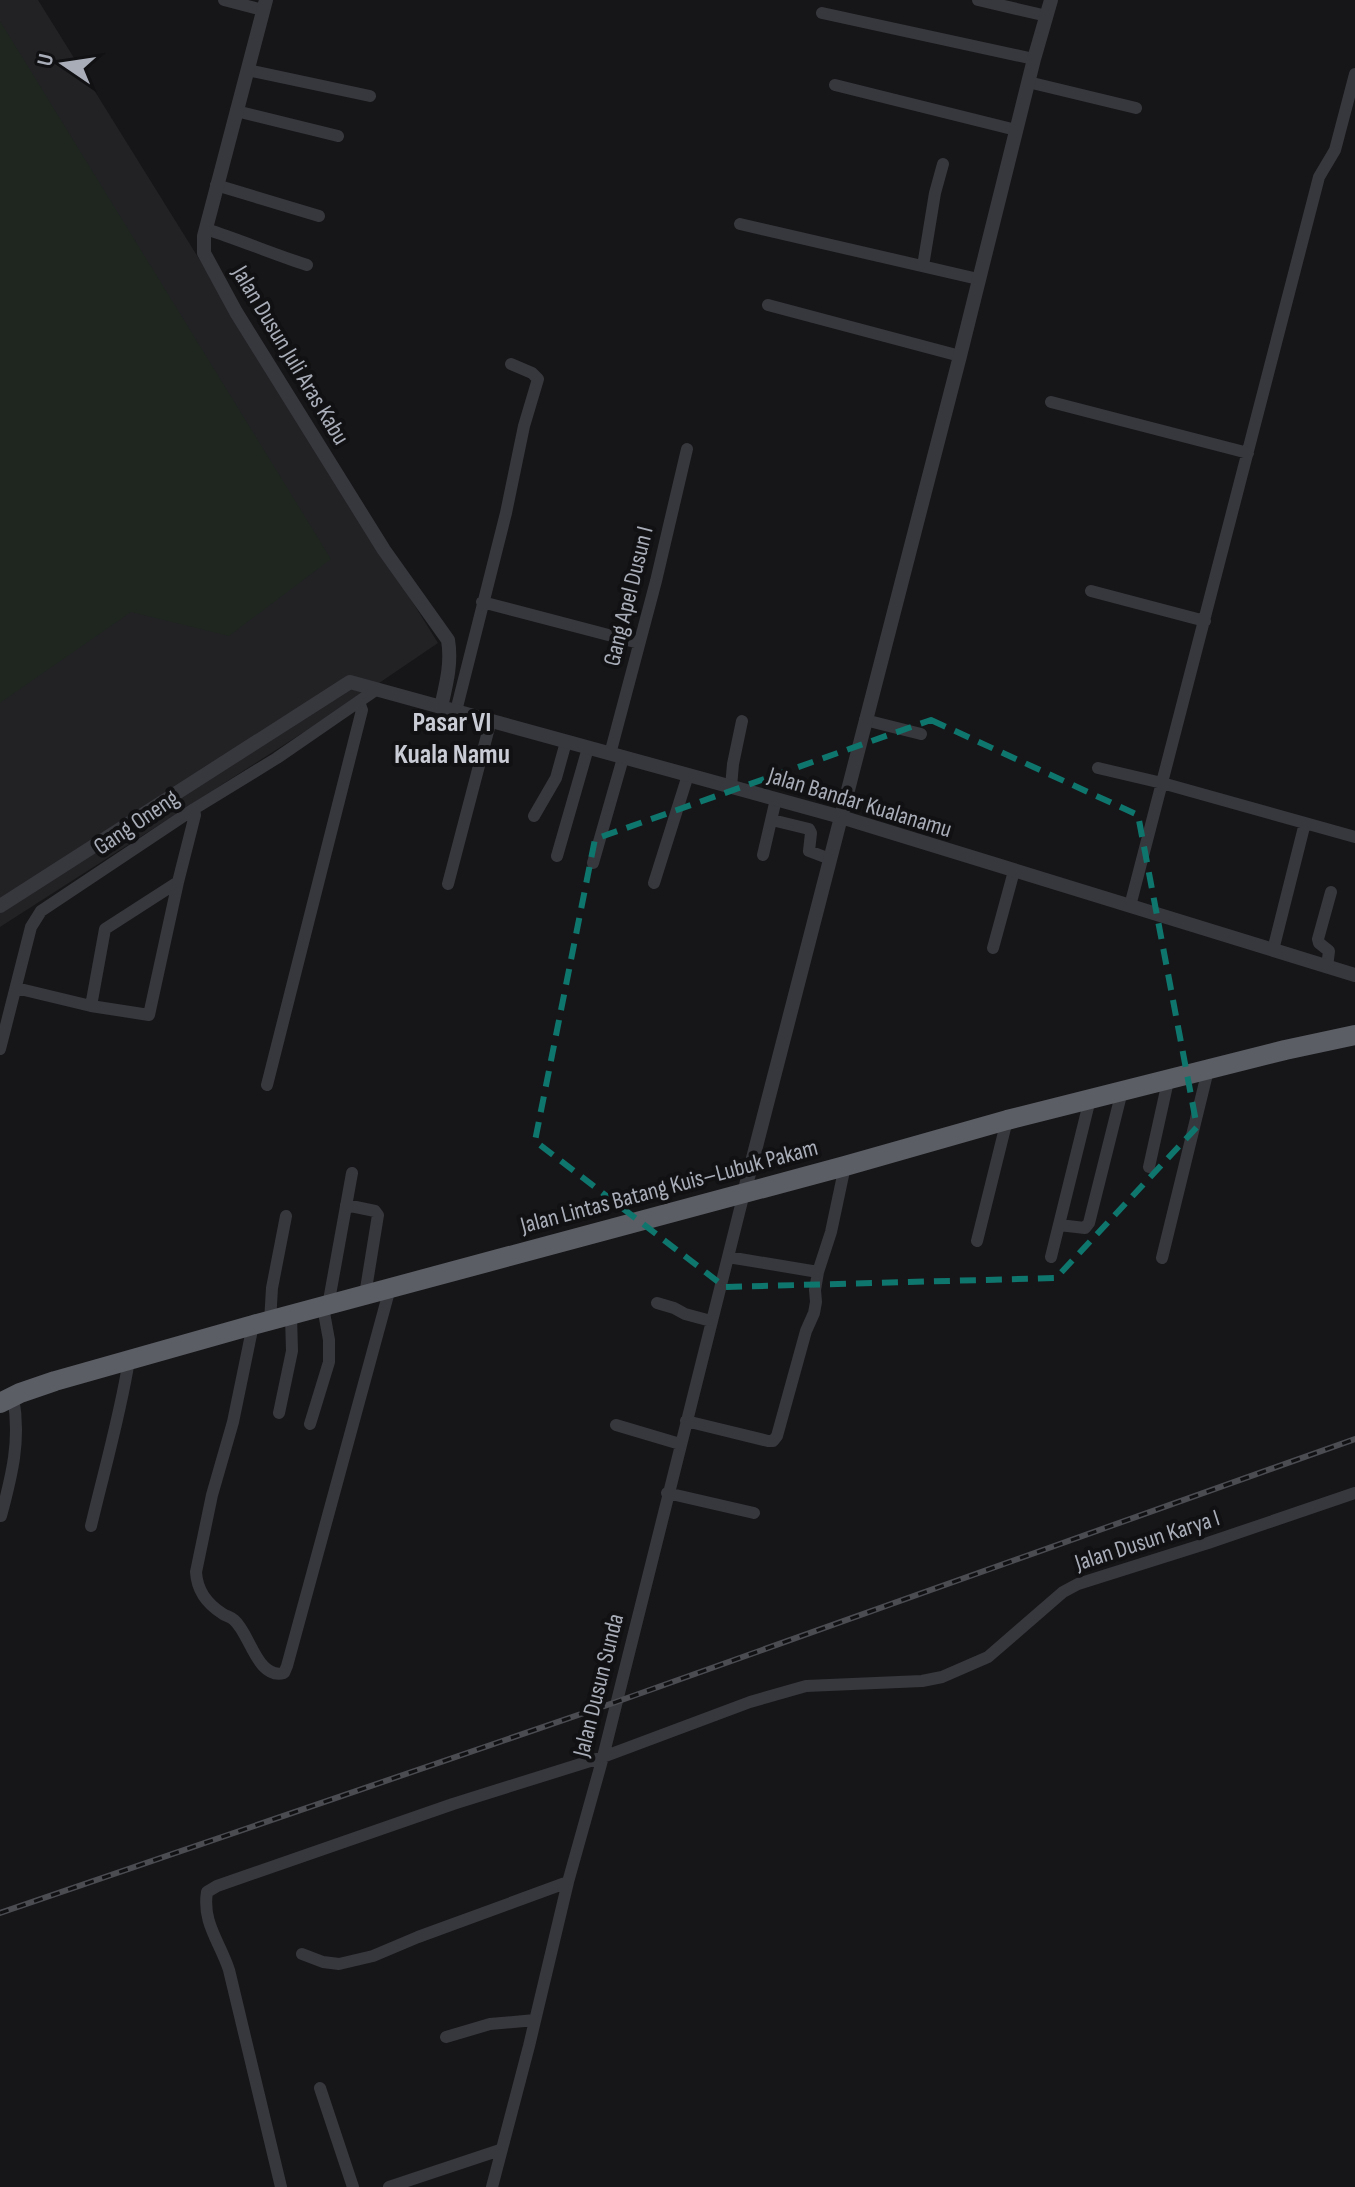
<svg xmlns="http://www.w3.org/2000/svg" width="1355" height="2187" font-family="'Sofia Sans Condensed',sans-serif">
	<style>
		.built { fill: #222225 }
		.green { fill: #1e261f }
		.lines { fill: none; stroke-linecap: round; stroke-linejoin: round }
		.minor { stroke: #37383d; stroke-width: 12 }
		.tertiary { stroke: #37383d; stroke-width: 14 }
		.trunk { stroke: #5b5e65; stroke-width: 20 }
		.rail-casing { stroke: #4a4c52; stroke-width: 6 }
		.rail { stroke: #111113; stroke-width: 3; stroke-dasharray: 9; stroke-linecap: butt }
		.marked { fill: none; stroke: #0f766e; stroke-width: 6; stroke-dasharray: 16 10; stroke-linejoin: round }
		.labels { text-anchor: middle; stroke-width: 8; stroke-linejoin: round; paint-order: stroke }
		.street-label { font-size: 24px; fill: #a8adb8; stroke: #111113 }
		.quarter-label { font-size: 28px; font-weight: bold; fill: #c9ccd4; stroke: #111113 }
	</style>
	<rect width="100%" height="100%" fill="#161618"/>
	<path class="built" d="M0,0h38l400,643 -81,55 -357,229z"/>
	<path class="green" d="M0,21l331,538 -102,77 -98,-24 -131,91z"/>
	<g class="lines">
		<path class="minor" d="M224,0l39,10
			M978,0l69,16
			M822,13l212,46
			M247,70l123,26
			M1028,82l108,26
			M835,85l181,45
			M236,111l102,25
			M216,185l103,31
			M740,224l238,55
			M206,229c34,11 67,25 101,36
			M923,266l12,-73 8,-29
			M768,305l192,51
			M1051,402l197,51
			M1091,591l114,30
			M482,602l157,41
			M456,711l50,-198 18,-87 14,-47 -6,-6 -21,-9
			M865,720l56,14
			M610,754l46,-173 31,-132
			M1098,768l64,15 193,54
			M731,787l2,-23 9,-43
			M534,816l22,-38 10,-36
			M772,820l37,9 2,4 -2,18 21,8
			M763,855l13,-56
			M557,856l31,-108
			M593,863l30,-105
			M654,883l34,-108
			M448,884l43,-164
			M1130,906l189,-729 16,-27 20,-76
			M993,948l21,-77
			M1273,950l32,-127
			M1327,967l2,-16 -10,-8 -1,-4 13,-47
			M16,988l75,18 58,9 29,-133 17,-67 -1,-6
			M91,1006l14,-77 73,-47
			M0,1049l31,-122 10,-16 153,-102 83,-51 100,-69
			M267,1085l95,-375 -3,-8
			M1149,1167l19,-86
			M346,1205l29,6 3,4 -13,80
			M1059,1225l26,3 4,-5 33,-132
			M977,1241l30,-121
			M728,1257l90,15
			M1051,1257l39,-158
			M1162,1258l46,-188
			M657,1303l17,5 11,6 26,7
			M328,1306l24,-133
			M270,1322l2,-34 14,-72
			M253,1325l-20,97 -21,73 -16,77c1,18 11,32 27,42 3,2 8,3 11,6 16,13 23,60 50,53l3,-7 103,-378
			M279,1413l13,-62 -1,-35
			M686,1421l82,20h5l4,-5 29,-105 8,-18 2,-11 -1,-12 3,-18 13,-40 14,-66
			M310,1424l19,-62v-22l-6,-33
			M616,1425l64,19
			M667,1493l87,20
			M1,1516c11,-41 20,-77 12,-119
			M91,1526c13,-55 29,-110 38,-166
			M302,1954l21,8 16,2 34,-8 45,-19 150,-55
			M446,2037l44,-13 45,-4
			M320,2088l33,99
			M281,2187l-52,-217c-9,-28 -27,-47 -22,-78l10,-6 236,-82 150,-47 147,-55 56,-16 116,-5 20,-4 46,-20 75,-65 15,-8 130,-41 147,-50
			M389,2187l111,-37
			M492,2187l37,-141 39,-164 35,-125 141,-564"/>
		<path class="tertiary" d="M266,0l-62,236v17l32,59 148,238 64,90c4,23 -2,45 -7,67
			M0,906l350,-224 491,135 514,158
			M744,1193l216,-837 74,-297 17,-59"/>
		<path class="trunk" d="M0,1403l20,-10 35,-12 198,-56 592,-159 162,-46 278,-70 70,-15"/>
		<g class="rail-casing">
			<path id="rail" d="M0,1913l616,-211 739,-263"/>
		</g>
		<use href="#rail" class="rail"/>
	</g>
	<path class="marked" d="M931,720l207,95 59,312 -141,151 -331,9 -190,-146 60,-302z"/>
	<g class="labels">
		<g class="street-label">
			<text transform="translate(291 355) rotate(59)" y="8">Jalan Dusun Juli Aras Kabu</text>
			<text transform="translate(628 596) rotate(-76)" y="8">Gang Apel Dusun I</text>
			<text transform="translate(860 802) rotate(17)" y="8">Jalan Bandar Kualanamu</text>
			<text transform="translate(136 822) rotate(-34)" y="8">Gang Oneng</text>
			<text transform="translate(669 1186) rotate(-15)" y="8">Jalan Lintas Batang Kuis–Lubuk Pakam</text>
			<text transform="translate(1147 1540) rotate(-18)" y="8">Jalan Dusun Karya I</text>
			<text transform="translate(598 1685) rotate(-76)" y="8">Jalan Dusun Sunda</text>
		</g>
		<g class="quarter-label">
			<text x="452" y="731">Pasar VI<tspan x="452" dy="32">Kuala Namu</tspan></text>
		</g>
	</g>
	<g transform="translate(64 64) rotate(283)" stroke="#111113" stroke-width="6" paint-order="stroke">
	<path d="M0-6L14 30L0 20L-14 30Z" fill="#a8adb8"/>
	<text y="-12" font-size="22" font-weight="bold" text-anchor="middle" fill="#a8adb8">U</text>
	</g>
</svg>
